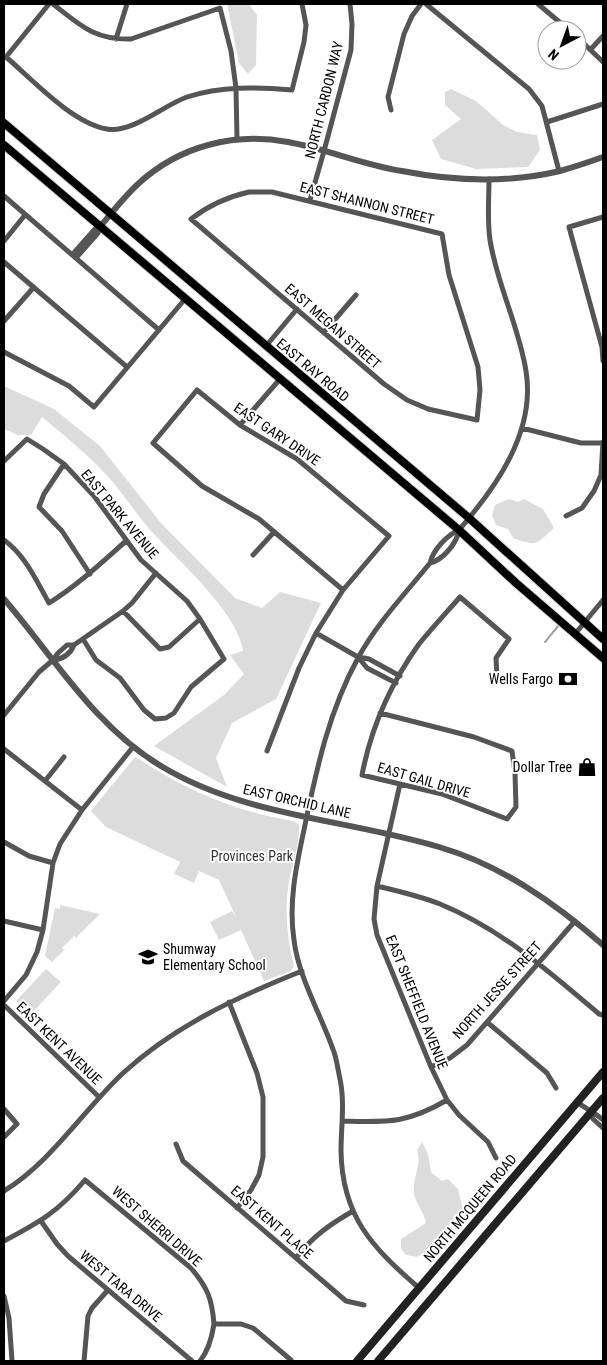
<svg xmlns="http://www.w3.org/2000/svg" width="607" height="1365" font-family="'Roboto Condensed',sans-serif">
	<style>
		.green { fill: #dcdcdc }
		.lines { fill: none; stroke-linecap: round; stroke-linejoin: round }
		.stream { stroke: #a3a3a3; stroke-width: 2 }
		.primary-casing { stroke: #dbdbdb; stroke-width: 10 }
		.minor { stroke: #555; stroke-width: 5 }
		.tertiary { stroke: #555; stroke-width: 6 }
		.secondary { stroke: #222; stroke-width: 8 }
		.primary { stroke: #000; stroke-width: 8 }
		.labels { text-anchor: middle; stroke-width: 4; stroke-linejoin: round; paint-order: stroke }
		.street-label { font-size: 14px; fill: #000; stroke: #fff }
		.poi-label { font-size: 14px; fill: #000; stroke: #fff; text-anchor: end }
		.park-label { font-size: 14px; fill: #333; stroke: #fff }
	</style>
	<rect width="100%" height="100%" fill="#fff"/>
	<path class="green" d="M227,4h22l8,11 -1,50 -8,9 -9,-11z
		M451,89l25,12 27,24 14,7 20,3 3,15 -12,17 -52,2 -35,-10 -9,-19 29,-21 -16,-14v-13z
		M4,386l50,23 46,37 61,77 74,75 27,10 18,-16 41,11 -45,96 -44,24 -16,35 11,29 -73,-41 70,-51 20,-21 -14,-19 13,-4c-4,-37 -65,-91 -91,-119 -14,-16 -26,-34 -40,-51 -21,-24 -46,-44 -70,-64l-11,18h-13l-14,-6z
		M509,499l9,3 6,-3 19,10 11,19c-18,16 -16,19 -41,10l-5,-9 -12,-4 -4,-10 3,-10z
		M135,757l4,2c48,32 98,53 155,62l5,4c1,18 -7,39 -10,57 -5,28 -2,56 5,84l-3,5 -27,10 -23,-51 -22,10 -9,-18 22,-11 4,6 -17,-37 -20,-9 -5,12 -20,-9 6,-12 -74,-35 -15,-16z
		M60,905l40,9 -24,24 -2,-2 -12,12 2,2 -12,12 -7,-6 10,-48 5,1z
		M46,969l15,13 -30,32 -15,-13z
		M422,1142l6,12 3,18 11,9 6,-2 10,10 5,20 -8,6 -12,24 -26,18 -11,-2 -5,-6v-10l25,-16c-2,-12 -10,-19 -12,-29 -2,-16 8,-29 3,-44z"/>
	<g class="lines">
		<path class="stream" d="M545,642l14,-17"/>
		<g class="primary-casing">
			<path id="primary" d="M4,123l465,395 134,121
				M4,145l455,385 57,53 87,75"/>
		</g>
		<path class="minor" d="M49,4l-43,53c27,23 66,66 101,72 24,5 57,-24 80,-32 34,-11 70,-10 105,-7l12,-48 2,-17 -4,-21
			M53,4c27,21 41,36 78,35l89,-31 11,43 5,37 1,51
			M426,4l103,85 13,17 17,65
			M538,4l31,26
			M577,37l26,25
			M116,39l11,-35
			M591,49l12,-13
			M391,110l-3,-13 16,-63 8,-18 9,-12
			M547,122l56,-18
			M249,192h23l170,42 7,41 29,92 2,23 -3,30 -49,-11 -21,-9 -23,-16 -193,-165c18,-14 36,-22 58,-27z
			M4,196l155,134
			M310,200l14,-49 27,-101 1,-26 -2,-20
			M603,217l-34,10 33,120 1,14
			M4,241l21,-26
			M72,255l23,-26 5,-2
			M76,258l22,-25 2,-6
			M4,262l123,105
			M4,321l30,-34
			M324,332l32,-37
			M266,346l31,-37
			M4,352l65,34 25,21 91,-108
			M240,425l40,-46
			M522,428l59,15h22
			M4,461l23,-22 16,10 21,15 30,32 47,64 46,41 13,18 24,40 -33,28 -17,26 -8,5 -11,1 -11,-9 -24,-32 -24,-18 -13,-21
			M64,464l-20,30 -5,13 23,24 28,43
			M566,516l16,-8 12,-17 7,-16 2,-33
			M4,540c21,15 32,40 45,63 29,-18 52,-40 77,-62
			M253,555l21,-23
			M430,563c13,-3 27,-20 29,-33
			M123,611l37,38 9,-2 31,-28
			M316,633l42,24 9,11 29,15
			M575,634l28,-34
			M359,657l10,2 31,17
			M53,660c10,-1 17,-5 21,-15l49,-34 9,-8 24,-30
			M380,713l94,24 38,14 3,22 1,34 -9,12 -65,-25 -80,-19c9,-47 29,-92 57,-131 13,-16 27,-31 41,-47l49,42 -13,19 1,20
			M4,715l35,-43 14,-12 5,-7 9,-8h7
			M4,749l78,61
			M267,751l32,-83 17,-35 27,-43 46,-54 -92,-77 -57,-34 -43,-35 -44,53 49,43 57,33 84,71
			M45,781l19,-24
			M400,784l-23,102 -3,33 3,16 54,132 16,33 12,15 29,27 8,16
			M4,842l25,14 24,7
			M377,886c21,5 43,10 63,18 61,25 110,68 159,110l4,1
			M4,921l39,9
			M4,1001l22,-26 11,-23 6,-22 10,-67 7,-19 22,-34 51,-63
			M229,1002l28,71 6,24v60l-4,18 -8,15 -14,18
			M4,1005l95,92
			M487,1022l60,51 9,15
			M431,1067l19,-9 17,-13 108,-124
			M577,1102c9,7 19,11 26,18
			M4,1109l13,15 -13,13
			M591,1113l2,6 10,9
			M342,1121c46,1 64,3 105,-21
			M176,1144l7,17 163,140 18,4
			M4,1191c47,-29 78,-79 118,-117 52,-48 115,-77 180,-103
			M41,1221l16,23 11,12 124,105
			M4,1241c36,-19 55,-30 81,-61l106,88c16,19 21,30 23,56h27l12,4 38,32
			M296,1258c17,-22 33,-33 57,-47
			M419,1288c-46,-40 -77,-71 -78,-137 0,-24 4,-48 -1,-72 -2,-9 -3,-18 -6,-27 -12,-35 -36,-76 -40,-112 -6,-39 3,-77 11,-115 12,-58 24,-114 53,-167 19,-35 47,-64 72,-95 3,-13 17,-28 29,-33 37,-43 77,-98 67,-159 -7,-45 -29,-86 -36,-131 -3,-20 -1,-41 -1,-61
			M4,1296l5,22 3,43
			M84,1361l4,-45 4,-8 16,-18
			M200,1361c9,-11 12,-24 14,-37"/>
		<path class="tertiary" d="M100,227c12,-15 24,-30 38,-43 41,-38 96,-52 150,-42 39,7 75,23 114,29 51,10 107,12 158,0 14,-4 29,-9 43,-14
			M4,599c50,58 90,127 157,167 84,51 186,53 278,81 62,18 116,56 164,98"/>
		<path class="secondary" d="M357,1361l246,-289
			M378,1361l225,-263"/>
		<use href="#primary" class="primary"/>
	</g>
	<defs>
		<g id="bank-bare" transform="scale(1.5)"><path d="M-6-4H6V4H-6ZM0-2.3a2.3 2.3 0 1 0 0 4.6a2.3 2.3 0 1 0 0-4.6Z" fill="#000" stroke="#fff" stroke-width="2.5" paint-order="stroke"/></g>
		<g id="shop-bare" transform="scale(1.5)"><path d="M-5-2.5h2.3a2.7 3.5 0 0 1 5.4 0H5L5.5 6h-11ZM-1.5-2.5h3a1.5 2.3 0 0 0-3 0Z" fill="#000" stroke="#fff" stroke-width="2.5" paint-order="stroke"/></g>
		<g id="school-bare" transform="scale(1.5)"><path d="M0-5L7-2L0 1L-7-2ZM-4 1L0 2.5L4 1V4Q0 6-4 4Z" fill="#000" stroke="#fff" stroke-width="2.5" paint-order="stroke"/></g>
	</defs>
	<g fill-rule="evenodd">
		<use href="#bank-bare" x="568" y="679"/>
		<use href="#shop-bare" x="587" y="767"/>
		<use href="#school-bare" x="148" y="957"/>
	</g>
	<g class="labels">
		<g class="street-label">
			<text transform="translate(324 100) rotate(-76)" y="5">NORTH CARDON WAY</text>
			<text transform="translate(367 203) rotate(14)" y="5">EAST SHANNON STREET</text>
			<text transform="translate(333 326) rotate(41)" y="5">EAST MEGAN STREET</text>
			<text transform="translate(313 370) rotate(40)" y="5">EAST RAY ROAD</text>
			<text transform="translate(277 434) rotate(34)" y="5">EAST GARY DRIVE</text>
			<text transform="translate(120 514) rotate(50)" y="5">EAST PARK AVENUE</text>
			<text transform="translate(424 780) rotate(16)" y="5">EAST GAIL DRIVE</text>
			<text transform="translate(297 801) rotate(13)" y="5">EAST ORCHID LANE</text>
			<text transform="translate(497 990) rotate(-48)" y="5">NORTH JESSE STREET</text>
			<text transform="translate(417 1002) rotate(68)" y="5">EAST SHEFFIELD AVENUE</text>
			<text transform="translate(59 1043) rotate(44)" y="5">EAST KENT AVENUE</text>
			<text transform="translate(470 1208) rotate(-50)" y="5">NORTH MCQUEEN ROAD</text>
			<text transform="translate(272 1222) rotate(41)" y="5">EAST KENT PLACE</text>
			<text transform="translate(157 1226) rotate(41)" y="5">WEST SHERRI DRIVE</text>
			<text transform="translate(121 1286) rotate(40)" y="5">WEST TARA DRIVE</text>
		</g>
		<g class="poi-label">
			<text x="553" y="684">Wells Fargo</text>
			<text x="572" y="772">Dollar Tree</text>
			<text x="163" y="954" text-anchor="start">Shumway<tspan x="163" dy="16">Elementary School</tspan></text>
		</g>
		<g class="park-label">
			<text x="252" y="861">Provinces Park</text>
		</g>
	</g>
	<rect width="607" height="1365" fill="none" stroke="#000000" stroke-width="10"/>
	<g transform="translate(562 45) rotate(221)"><circle r="24" fill="#ffffff" stroke="#999999"/>
	<path d="M0-4L9 19L0 12L-9 19Z" fill="#000000"/>
	<text y="-8" font-size="14" font-weight="bold" text-anchor="middle" fill="#000000">N</text>
	</g>
</svg>
